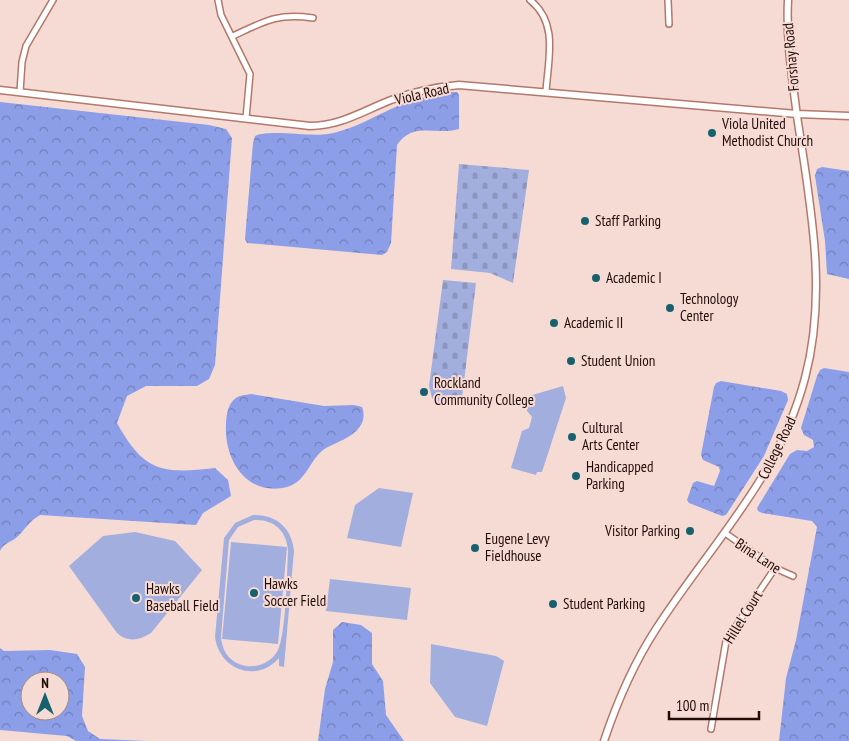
<svg xmlns="http://www.w3.org/2000/svg" width="849" height="741" font-family="'PT Sans Narrow',sans-serif">
	<style>
		.green { fill: #a2afde; fill-rule: evenodd }
		.forest { fill: url(#forest-crowns); fill-rule: evenodd }
		.cemetery { fill: url(#cemetery-stones) }
		.lines { fill: none; stroke-linecap: round; stroke-linejoin: round }
		.minor-casing { stroke: #b3786b; stroke-width: 8 }
		.tertiary-casing { stroke: #b3786b; stroke-width: 9 }
		.minor { stroke: #fff; stroke-width: 5 }
		.tertiary { stroke: #fff; stroke-width: 6 }
		.poi-dot { fill: #17616f; stroke: #f6dbd5; stroke-width: 2 }
		.labels { text-anchor: middle; stroke-width: 4; stroke-linejoin: round; paint-order: stroke }
		.street-label { font-size: 15px; fill: #220c08; stroke: #f6dbd5 }
		.poi-label { font-size: 15px; fill: #220c08; stroke: #f6dbd5; text-anchor: start }
	</style>
	<defs>
		<pattern id="forest-crowns" width="20" height="18" patternUnits="userSpaceOnUse" patternTransform="scale(1.25)"><rect width="20" height="18" fill="#8c9ee8"/><path d="M2 6a3 3 0 1 1 6 0M12 15a3 3 0 1 1 6 0" fill="none" stroke="#727fba"/></pattern>
		<pattern id="cemetery-stones" width="16" height="16" patternUnits="userSpaceOnUse" patternTransform="scale(1.25)"><rect width="16" height="16" fill="#a2afde"/><path d="M2 7V4a2 2 0 0 1 4 0v3zM10 15v-3a2 2 0 0 1 4 0v3z" fill="#8b95bd"/></pattern>
	</defs>
	<rect width="100%" height="100%" fill="#f6dbd5"/>
	<path class="green" d="M563,386l3,12 -24,74h-5l-1,3 -25,-7 11,-37 7,-3 3,-11 -5,-6 2,-15z
		M379,488l34,5 -12,54 -54,-9 8,-33z
		M253,515c23,-1 39,13 41,36l-10,116 -5,-1v-8c-23,26 -60,11 -64,-21l9,-99 11,-15zM254,520c20,-1 33,11 34,31 -1,21 -2,82 -10,99 -7,14 -25,20 -39,14 -12,-5 -17,-15 -18,-27l8,-97 9,-13z
		M135,532l40,9 27,29 -51,63c-11,7 -23,10 -34,0l-48,-67 34,-30z
		M231,542l56,5 -9,97 -56,-5z
		M330,579l81,9 -4,32 -81,-9z
		M431,644l65,12 8,5 -17,65 -32,-9 -25,-34z"/>
	<path class="forest" d="M449,92h8l2,3v34c-23,7 -46,-8 -62,16l-6,98 -4,9 -5,3 -135,-12 -2,-4 8,-96 2,-7c14,-7 54,1 73,-2 30,-5 55,-24 83,-33 12,-4 25,-6 38,-9z
		M0,102l209,23 17,4 6,9 -17,227 -6,14 -12,7h-51l-19,10 -10,27c27,49 45,51 98,45l13,12 3,16 -28,17 -7,12 -156,-10c-12,7 -14,14 -24,23 -7,5 -12,5 -16,13z
		M822,167l27,4v108l-22,-5 -2,-33 -10,-65 2,-7z
		M824,368l25,4v369h-70l7,-63 10,-38 21,-113 -5,-6 -50,-8 -4,-2 -1,-3 33,-54 7,-4 10,1 7,-4 -1,-7 -9,-5 -3,-7 16,-52 3,-6z
		M721,381l60,10 6,3 1,6 -24,56 -38,59 -4,1 -33,-13 -2,-3 6,-17 4,-2 17,5 6,-15 -1,-4 -16,-7 -2,-5 13,-68 2,-4z
		M251,394l73,12 30,-1 8,2c8,22 -16,32 -32,39 -20,8 -21,35 -43,41 -40,10 -63,-27 -61,-62 0,-9 2,-22 10,-27 4,-3 10,-3 15,-4z
		M342,622l19,3 11,8v31l11,17 3,34 18,26h-86l7,-52 8,-27v-32z
		M0,648l4,3 46,-1 27,4 8,13 -3,49 6,15 12,8 47,2h-71l-9,-5 -67,-6zM30,681h30v30h-30z"/>
	<path class="cemetery" d="M459,164l70,6 -16,113 -23,-10 -39,-4z
		M443,280l33,3 -14,115c-11,9 -18,8 -30,0l-3,-12z"/>
	<g class="lines">
		<g class="minor-casing">
			<path id="minor" d="M218,0l3,15 29,59 -4,44
				M530,0c29,23 18,59 16,92
				M668,0l1,24
				M233,36c32,-15 44,-23 80,-18
				M20,92l2,-30 4,-16 27,-46
				M725,533l50,35 18,8
				M711,729l15,-88 49,-73"/>
		</g>
		<g class="tertiary-casing">
			<path id="tertiary" d="M0,90l310,36c30,0 53,-15 81,-26 22,-8 45,-13 68,-15l338,29 52,2
				M604,741c13,-39 30,-78 52,-112 54,-84 123,-151 149,-251 23,-87 5,-175 -8,-262 -5,-40 -11,-76 -9,-116"/>
		</g>
		<use href="#minor" class="minor"/>
		<use href="#tertiary" class="tertiary"/>
	</g>
	<g class="poi-dot">
		<circle cx="712" cy="133" r="5"/>
		<circle cx="585" cy="221" r="5"/>
		<circle cx="596" cy="278" r="5"/>
		<circle cx="670" cy="308" r="5"/>
		<circle cx="554" cy="323" r="5"/>
		<circle cx="571" cy="361" r="5"/>
		<circle cx="424" cy="392" r="5"/>
		<circle cx="572" cy="437" r="5"/>
		<circle cx="576" cy="476" r="5"/>
		<circle cx="690" cy="531" r="5"/>
		<circle cx="475" cy="548" r="5"/>
		<circle cx="254" cy="593" r="5"/>
		<circle cx="136" cy="598" r="5"/>
		<circle cx="553" cy="604" r="5"/>
	</g>
	<g class="labels">
		<g class="street-label">
			<text transform="translate(791 57) rotate(-95)" y="5">Forshay Road</text>
			<text transform="translate(422 94) rotate(-13)" y="5">Viola Road</text>
			<text transform="translate(777 448) rotate(-64)" y="5">College Road</text>
			<text transform="translate(758 556) rotate(33)" y="5">Bina Lane</text>
			<text transform="translate(743 617) rotate(-58)" y="5">Hillel Court</text>
		</g>
		<g class="poi-label">
			<text x="722" y="129">Viola United<tspan x="722" dy="17">Methodist Church</tspan></text>
			<text x="595" y="226">Staff Parking</text>
			<text x="606" y="283">Academic I</text>
			<text x="680" y="304">Technology<tspan x="680" dy="17">Center</tspan></text>
			<text x="564" y="328">Academic II</text>
			<text x="581" y="366">Student Union</text>
			<text x="434" y="388">Rockland<tspan x="434" dy="17">Community College</tspan></text>
			<text x="582" y="433">Cultural<tspan x="582" dy="17">Arts Center</tspan></text>
			<text x="586" y="472">Handicapped<tspan x="586" dy="17">Parking</tspan></text>
			<text x="680" y="536" text-anchor="end">Visitor Parking</text>
			<text x="485" y="544">Eugene Levy<tspan x="485" dy="17">Fieldhouse</tspan></text>
			<text x="264" y="589">Hawks<tspan x="264" dy="17">Soccer Field</tspan></text>
			<text x="146" y="594">Hawks<tspan x="146" dy="17">Baseball Field</tspan></text>
			<text x="563" y="609">Student Parking</text>
		</g>
	</g>
	<g transform="translate(45 696)"><circle r="24" fill="#f6dbd5" stroke="#a18883"/>
	<path d="M0-4L9 19L0 12L-9 19Z" fill="#17616f"/>
	<text y="-8" font-size="14" font-weight="bold" text-anchor="middle" fill="#220c08">N</text>
	</g>
	<path d="M669 711v8h90v-8" fill="none" stroke="#220c08" stroke-width="2.5"/>
	<text x="676" y="711" font-size="15" fill="#220c08" stroke="#f6dbd5" stroke-width="4" paint-order="stroke">100 m</text>
</svg>
